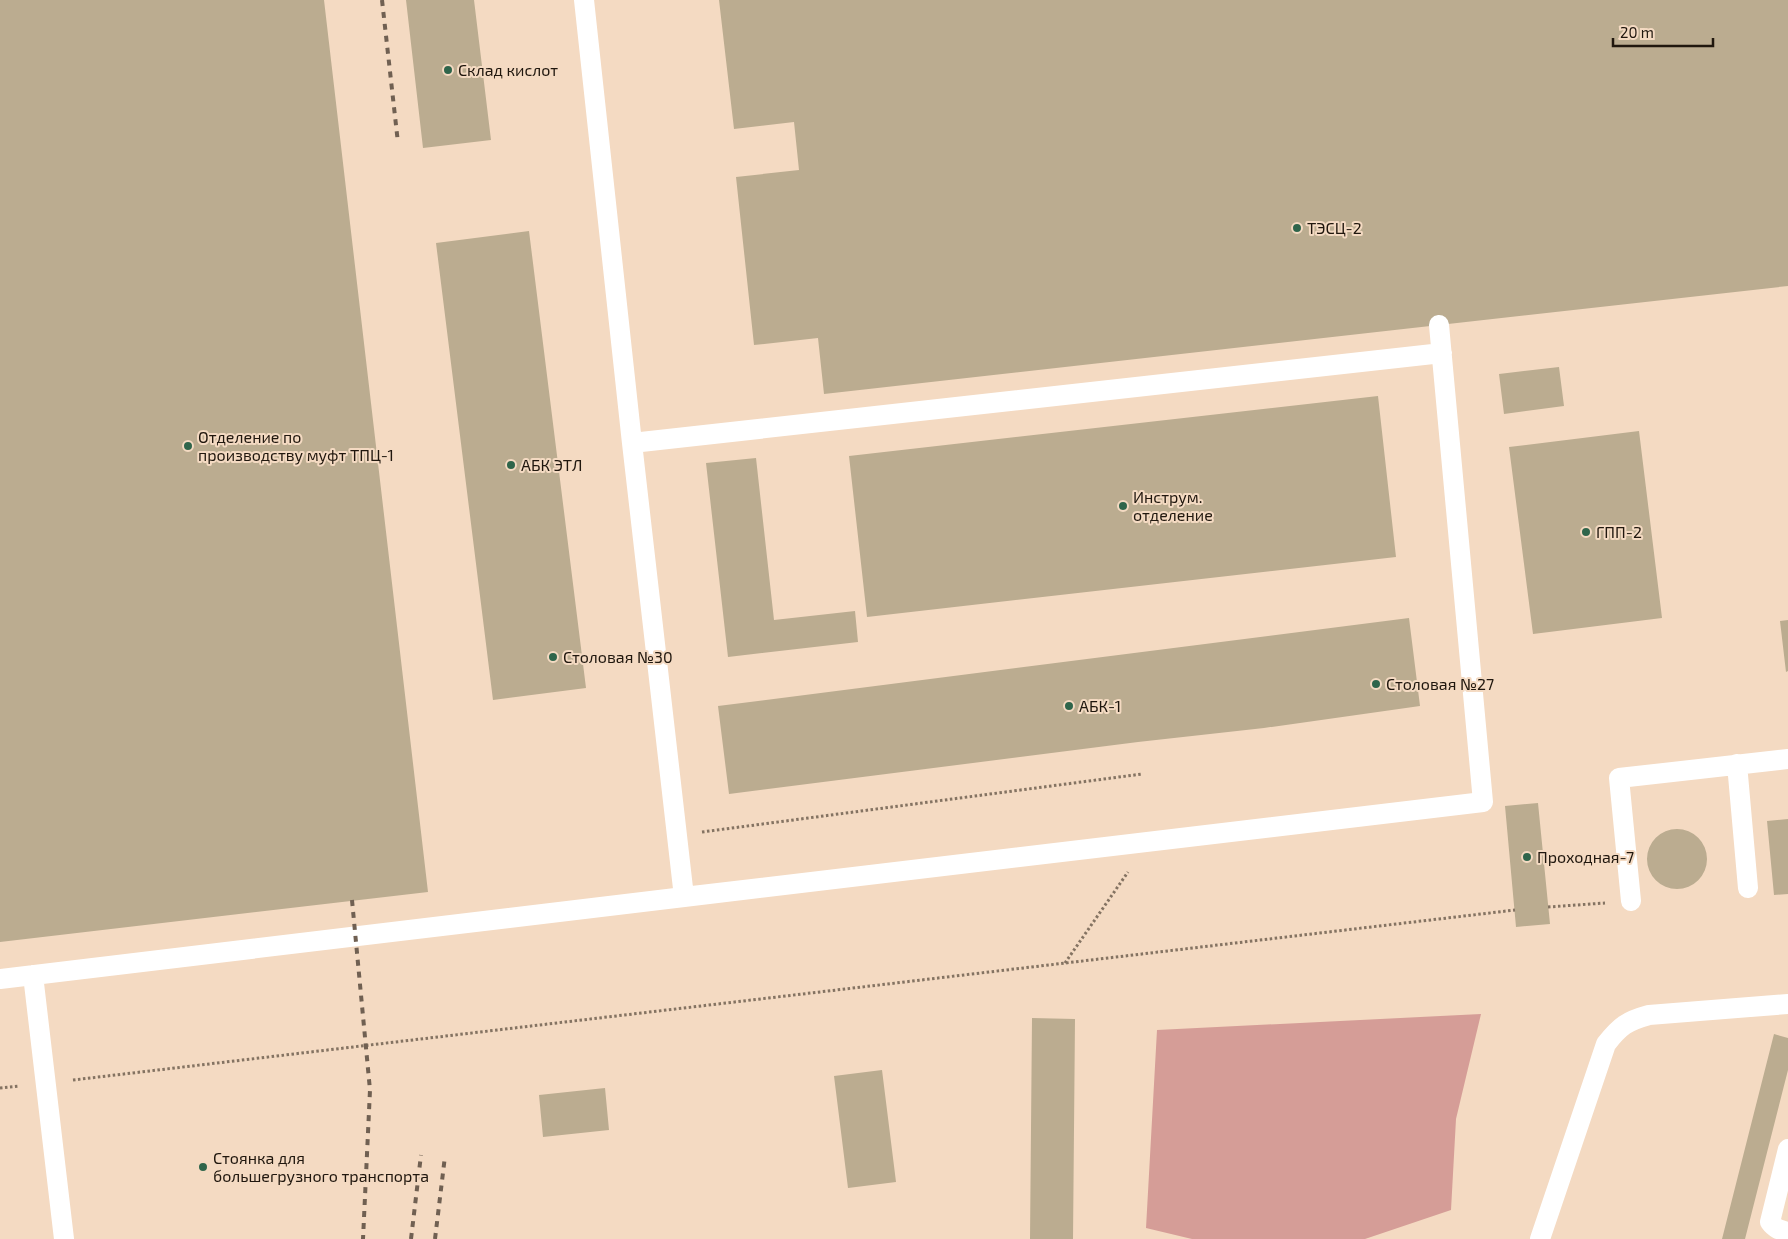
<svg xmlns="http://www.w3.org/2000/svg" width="1788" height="1239" font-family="'Exo 2',sans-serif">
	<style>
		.green { fill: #d59d97 }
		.building { fill: #bbac90 }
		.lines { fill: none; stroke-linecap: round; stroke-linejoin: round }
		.path { stroke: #847362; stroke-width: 3; stroke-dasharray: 2.5 2.5; stroke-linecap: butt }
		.lane { stroke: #fff; stroke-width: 20 }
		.rail { stroke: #706052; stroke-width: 4; stroke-dasharray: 6 6; stroke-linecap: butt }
		.poi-dot { fill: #2f654b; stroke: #f4dac2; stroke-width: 2 }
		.labels { text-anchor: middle; stroke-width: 4; stroke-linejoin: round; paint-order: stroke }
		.poi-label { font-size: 16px; fill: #20170e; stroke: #f4dac2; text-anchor: start }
	</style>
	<rect width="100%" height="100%" fill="#f4dac2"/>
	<path class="green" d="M1481,1014l-25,105 -5,91 -86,29h-173l-46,-11 11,-198z"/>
	<path class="building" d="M0,0h324l104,892 -428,50z
		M406,0h68l17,140 -68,8z
		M719,0h1069v286l-964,108 -6,-56 -64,7 -18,-168 63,-7 -5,-48 -60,7z
		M529,231l57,457 -93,12 -57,-457z
		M1559,367l5,39 -60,8 -5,-40z
		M1378,396l18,161 -529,60 -18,-161z
		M1639,431l23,187 -129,16 -24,-187z
		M756,458l18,162 81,-9 3,31 -130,15 -22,-194z
		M1409,618l11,88 -156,22 -126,14 -409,52 -11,-88z
		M1788,620v51l-2,1 -6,-51z
		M1538,803l12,121 -34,3 -11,-121z
		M1788,819v75l-14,1 -7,-74z
		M1647 859a30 30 0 1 1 60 0a30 30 0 1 1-60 0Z
		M1032,1018l43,1 -2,220h-43z
		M1774,1034l14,4v32l-43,169h-23z
		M882,1070l14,112 -48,6 -14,-112z
		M605,1088l4,42 -66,7 -4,-42z"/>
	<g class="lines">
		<path class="path" d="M702,832l440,-58
			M1548,907l57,-4
			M1065,963l63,-91
			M73,1080l1442,-170
			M0,1088l19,-2"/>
		<path class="lane" d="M632,443l810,-90
			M1737,764l11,124
			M684,897l799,-95 -44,-477
			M1631,901l-12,-123 169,-19
			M33,975l31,264
			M0,979l684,-82 -52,-454 -48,-443
			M1788,1149l-18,73c5,7 10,8 18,10
			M1540,1239l66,-195c14,-18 21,-23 43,-29l139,-11"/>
		<path class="rail" d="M382,0l16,143
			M352,900l18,190 -7,149
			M411,1239l10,-84
			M435,1239l10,-83"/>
	</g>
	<g class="poi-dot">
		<circle cx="448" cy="70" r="5"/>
		<circle cx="1297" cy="228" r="5"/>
		<circle cx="188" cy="446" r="5"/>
		<circle cx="511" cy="465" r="5"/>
		<circle cx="1123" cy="506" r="5"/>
		<circle cx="1586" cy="532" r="5"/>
		<circle cx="553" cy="657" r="5"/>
		<circle cx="1376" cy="684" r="5"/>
		<circle cx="1069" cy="706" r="5"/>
		<circle cx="1527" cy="857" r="5"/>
		<circle cx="203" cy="1167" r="5"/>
	</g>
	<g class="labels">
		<g class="poi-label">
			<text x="458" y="76">Склад кислот</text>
			<text x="1307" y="234">ТЭСЦ-2</text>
			<text x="198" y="443">Отделение по<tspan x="198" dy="18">производству муфт ТПЦ-1</tspan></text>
			<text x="521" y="471">АБК ЭТЛ</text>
			<text x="1133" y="503">Инструм.<tspan x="1133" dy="18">отделение</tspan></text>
			<text x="1596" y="538">ГПП-2</text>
			<text x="563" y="663">Столовая №30</text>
			<text x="1386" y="690">Столовая №27</text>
			<text x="1079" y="712">АБК-1</text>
			<text x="1537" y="863">Проходная-7</text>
			<text x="213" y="1164">Стоянка для<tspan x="213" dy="18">большегрузного транспорта</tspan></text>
		</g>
	</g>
	<path d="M1613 38v8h100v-8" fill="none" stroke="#20170e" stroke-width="2.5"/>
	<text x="1620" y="38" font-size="15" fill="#20170e" stroke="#f4dac2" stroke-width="4" paint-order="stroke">20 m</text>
</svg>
